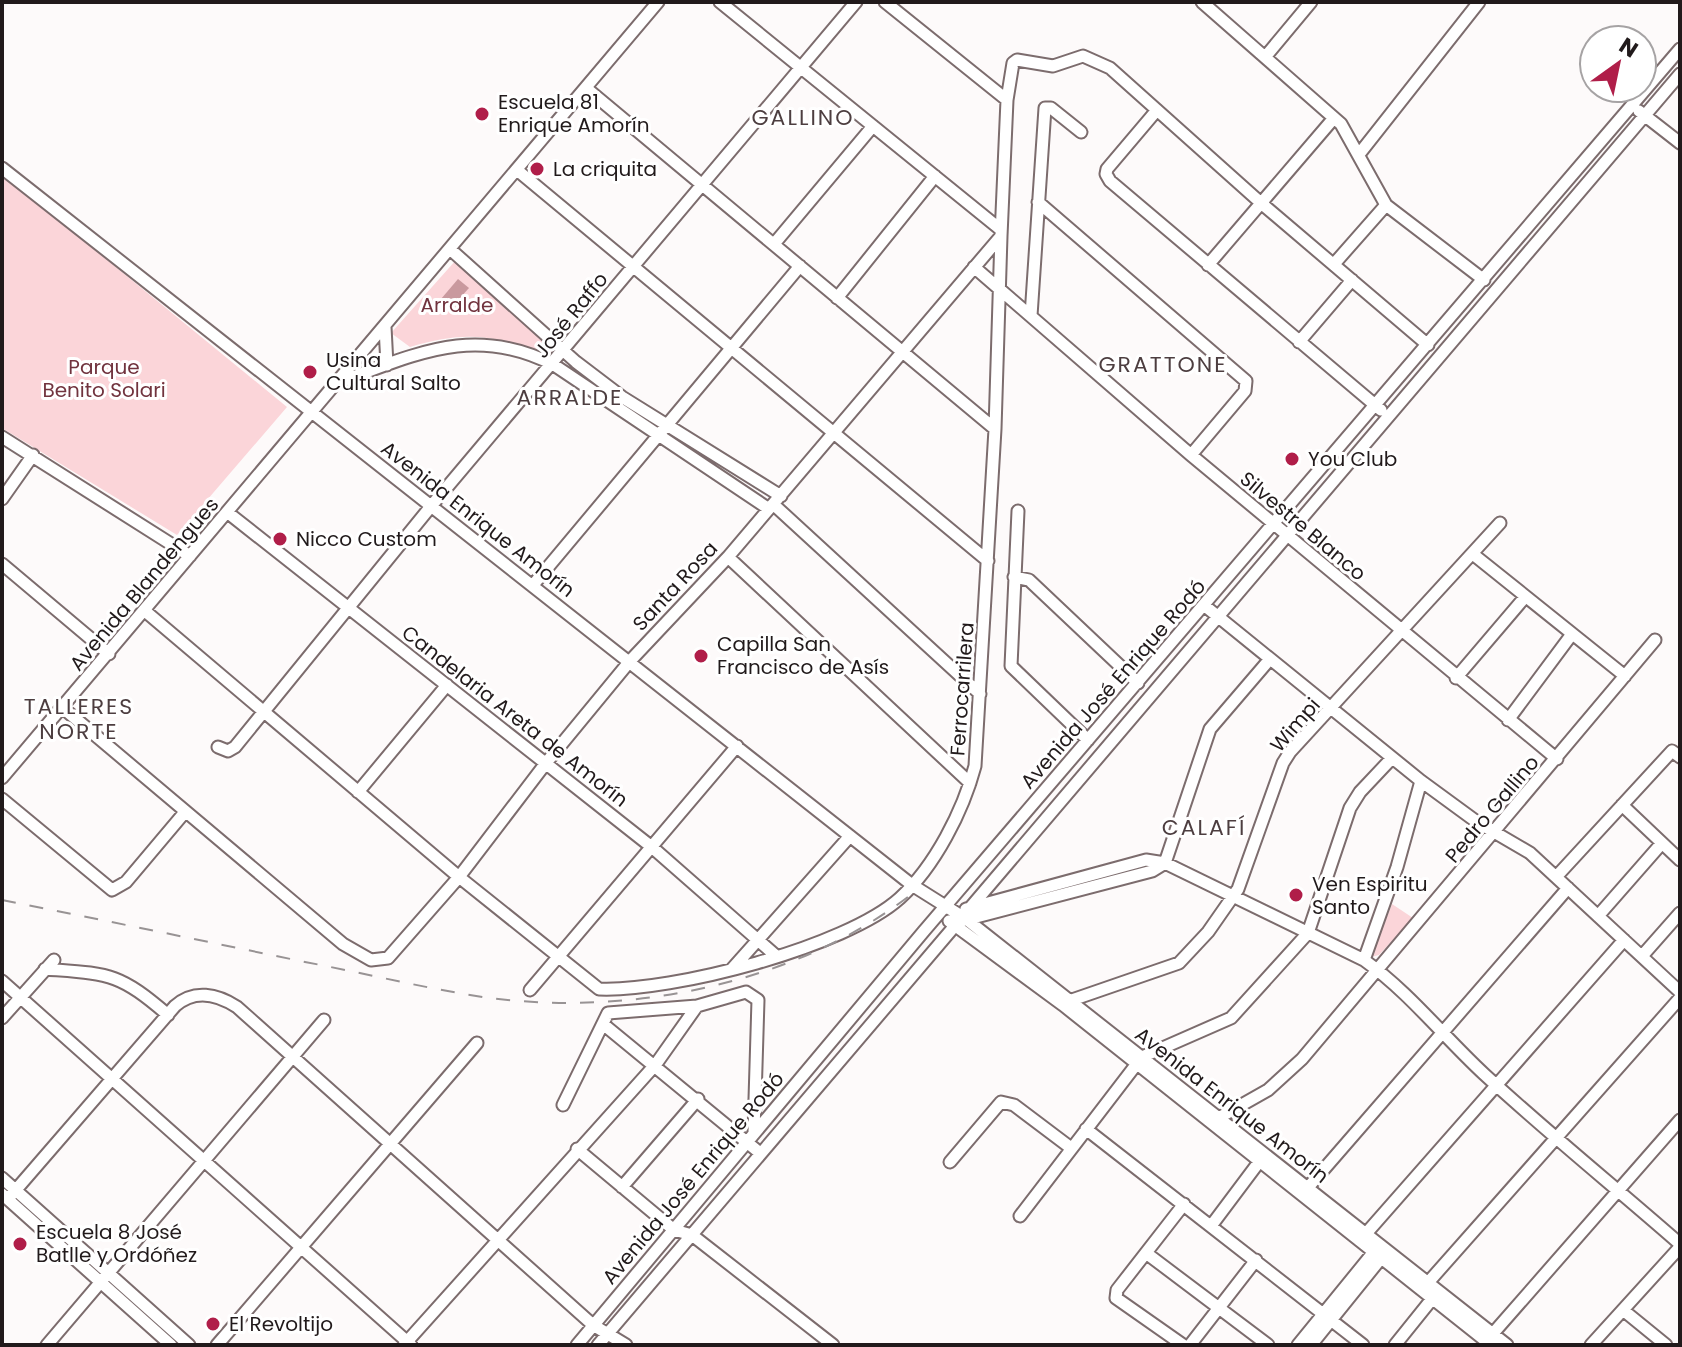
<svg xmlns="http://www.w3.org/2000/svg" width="1682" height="1347" font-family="Poppins,sans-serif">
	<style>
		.green { fill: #fbd5d9 }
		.water { fill: #c9999e }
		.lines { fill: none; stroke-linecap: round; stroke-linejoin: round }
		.minor-casing { stroke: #7c6c6d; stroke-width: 15 }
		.minor { stroke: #fff; stroke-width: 11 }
		.rail { stroke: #989394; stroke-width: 2; stroke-dasharray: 14 14; stroke-linecap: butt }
		.poi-dot { fill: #b01e49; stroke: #fff; stroke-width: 3 }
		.labels { text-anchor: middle; stroke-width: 6; stroke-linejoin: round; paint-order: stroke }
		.poi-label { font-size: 20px; fill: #211a1b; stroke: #fff; text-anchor: start }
		.park-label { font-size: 20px; fill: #71333e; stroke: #fff }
		.street-label { font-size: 20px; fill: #211a1b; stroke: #fff }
		.neighbourhood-label { font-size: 22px; letter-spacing: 2px; fill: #4d3e40; stroke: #fff }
	</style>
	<rect width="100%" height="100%" fill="#fdfafa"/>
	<path class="green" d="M2,174l285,233 -110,128 -175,-107z
		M456,260l100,91 -5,6c-55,-22 -84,-27 -141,-10l-19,-14z
		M1392,904l21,14 -34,37 -8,2z"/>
	<path class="water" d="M458,279l11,9 -18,20 -10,-9z"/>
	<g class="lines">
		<g class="minor-casing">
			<path id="minor" d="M720,2l280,227
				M885,2l122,98
				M1202,2l139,122 45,81 98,75
				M1266,56l45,-54
				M586,88l409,341
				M1157,110l-50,59 -1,5 4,7 271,229
				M1639,111l41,32
				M1360,153l119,-151
				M2,168l910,717 54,34 541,426
				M517,170l471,391
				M1038,202l208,179 -1,10 -54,64
				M774,244l99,-118
				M450,249l126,113 46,35 159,99
				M1334,264l52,-59
				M1208,265l126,-147
				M974,267l217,188 366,304
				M837,298l98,-122
				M1031,316l14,-208h6l30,24
				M385,327l2,38
				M1299,342l53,-62
				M339,382c78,-28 135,-58 215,-17l215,144
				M2,437l188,119
				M2,499l31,-44
				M773,504l207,190
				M1018,511l-7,155 77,74
				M227,512l426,336 122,107
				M1474,555l151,121
				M728,557l242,226
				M2,564l107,90
				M1014,577l15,3 109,103
				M533,585l267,-319
				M1205,606l216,175 56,41 53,31 150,139
				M145,611l314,266 140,112c73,3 247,-42 301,-91 35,-32 63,-87 75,-132l20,-337 6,-193
				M1456,678l69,-81
				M63,708l280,236 28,16 17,-2 71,-81 87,-114 84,-102 98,-104 273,-321 6,-136 6,-37 4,-3 36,6 30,-10 27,12 151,135 167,142
				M1508,720l64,-86
				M218,747l10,4 7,-4 197,-242 424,-503
				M2,778l656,-776
				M358,792l89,-107
				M2,799l110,91 14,-8 59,-70
				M1622,805l58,55
				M1165,863l45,-134 60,-70
				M1556,877l116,-126 8,6
				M966,909l180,-49 19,3 199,97c46,33 79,76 120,114 64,59 131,113 196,170
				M1598,916l64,-73
				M949,921l114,84 428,340
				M961,921l191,-50 13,-8
				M1642,956l38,-43
				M1364,960l33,-93 24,-86
				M45,969c64,5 73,3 123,46
				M732,969l118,-133
				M2,981l409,364
				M530,990l207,-244
				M1066,1002l113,-39 29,-31 30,-43 45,-126 7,-11 210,-229
				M2,1018l52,-58
				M603,1024l157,129
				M563,1105l45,-92 89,-7
				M1215,1120l53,-30 34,-31 353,-419
				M1086,1129l277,216
				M577,1149l97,81 18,5 141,110
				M950,1162l51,-60 13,3 57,43
				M2,1178l187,167
				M622,1187l76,-88
				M1305,1191l263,-303
				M2,1194l169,151
				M8,1199l167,-193c19,-17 42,-12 62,1l356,318 33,20
				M1020,1216l122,-159 89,-39 77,-85 42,-125 10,-16 32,-34
				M1211,1226l51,-68
				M1363,1237l261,-297
				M1146,1253l122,92
				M1425,1286l255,-288
				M1623,1310l43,35
				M1489,1338l191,-218
				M47,1345l277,-325
				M217,1345l260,-302
				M404,1345l252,-281 41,-58 49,-14 12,8 -4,132
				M577,1345l347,-414 756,-882
				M598,1345l1082,-1271
				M1183,1345l-67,-47 1,-8 67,-86
				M1190,1345l66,-85
				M1298,1345l79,-97
				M1311,1345l75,-93
				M1395,1345l41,-51
				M1591,1345l89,-98"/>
		</g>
		<use href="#minor" class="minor"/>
		<path class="rail" d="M2,900c101,20 202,41 303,62 59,11 118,26 178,35 147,21 319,-14 435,-108"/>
	</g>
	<g class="poi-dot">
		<circle cx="482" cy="114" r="8"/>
		<circle cx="537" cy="169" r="8"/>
		<circle cx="310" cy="372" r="8"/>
		<circle cx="1292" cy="459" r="8"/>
		<circle cx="280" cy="539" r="8"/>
		<circle cx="701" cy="656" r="8"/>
		<circle cx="1296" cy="895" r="8"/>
		<circle cx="20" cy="1244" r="8"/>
		<circle cx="213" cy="1324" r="8"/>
	</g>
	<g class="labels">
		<g class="poi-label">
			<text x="498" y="109">Escuela 81<tspan x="498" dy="23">Enrique Amorín</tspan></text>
			<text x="553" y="176">La criquita</text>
			<text x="326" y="367">Usina<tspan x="326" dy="23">Cultural Salto</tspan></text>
			<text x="1308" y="466">You Club</text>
			<text x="296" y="546">Nicco Custom</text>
			<text x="717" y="651">Capilla San<tspan x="717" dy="23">Francisco de Asís</tspan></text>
			<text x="1312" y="891">Ven Espiritu<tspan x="1312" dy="23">Santo</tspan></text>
			<text x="36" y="1239">Escuela 8 José<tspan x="36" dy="23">Batlle y Ordóñez</tspan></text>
			<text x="229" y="1331">El Revoltijo</text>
		</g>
		<g class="park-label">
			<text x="457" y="312">Arralde</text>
			<text x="104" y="374">Parque<tspan x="104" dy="23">Benito Solari</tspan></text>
		</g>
		<g class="street-label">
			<text transform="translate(571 315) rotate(-51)" y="7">José Raffo</text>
			<text transform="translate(478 519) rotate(38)" y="7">Avenida Enrique Amorín</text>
			<text transform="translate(1303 526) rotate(40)" y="7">Silvestre Blanco</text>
			<text transform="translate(144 584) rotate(-50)" y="7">Avenida Blandengues</text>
			<text transform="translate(675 586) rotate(-47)" y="7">Santa Rosa</text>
			<text transform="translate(1113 684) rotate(-49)" y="7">Avenida José Enrique Rodó</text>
			<text transform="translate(962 689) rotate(-86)" y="7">Ferrocarrilera</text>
			<text transform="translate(515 716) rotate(38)" y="7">Candelaria Areta de Amorín</text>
			<text transform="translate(1295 725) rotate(-49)" y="7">Wimpi</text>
			<text transform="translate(1492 809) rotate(-50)" y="7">Pedro Gallino</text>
			<text transform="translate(1232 1105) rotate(38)" y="7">Avenida Enrique Amorín</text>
			<text transform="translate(693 1178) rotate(-50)" y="7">Avenida José Enrique Rodó</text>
		</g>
		<g class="neighbourhood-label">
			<text x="803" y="125">GALLINO</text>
			<text x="1163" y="372">GRATTONE</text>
			<text x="570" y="405">ARRALDE</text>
			<text x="79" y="714">TALLERES<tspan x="79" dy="25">NORTE</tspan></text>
			<text x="1204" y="835">CALAFÍ</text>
		</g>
	</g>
	<rect width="1682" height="1347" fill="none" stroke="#211a1b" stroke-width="8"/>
	<g transform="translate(1618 64) rotate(33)"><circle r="38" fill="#ffffff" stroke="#a6a3a4" stroke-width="2"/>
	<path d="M0-6L14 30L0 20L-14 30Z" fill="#b01e49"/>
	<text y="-12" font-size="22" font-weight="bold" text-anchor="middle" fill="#211a1b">N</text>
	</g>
</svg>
